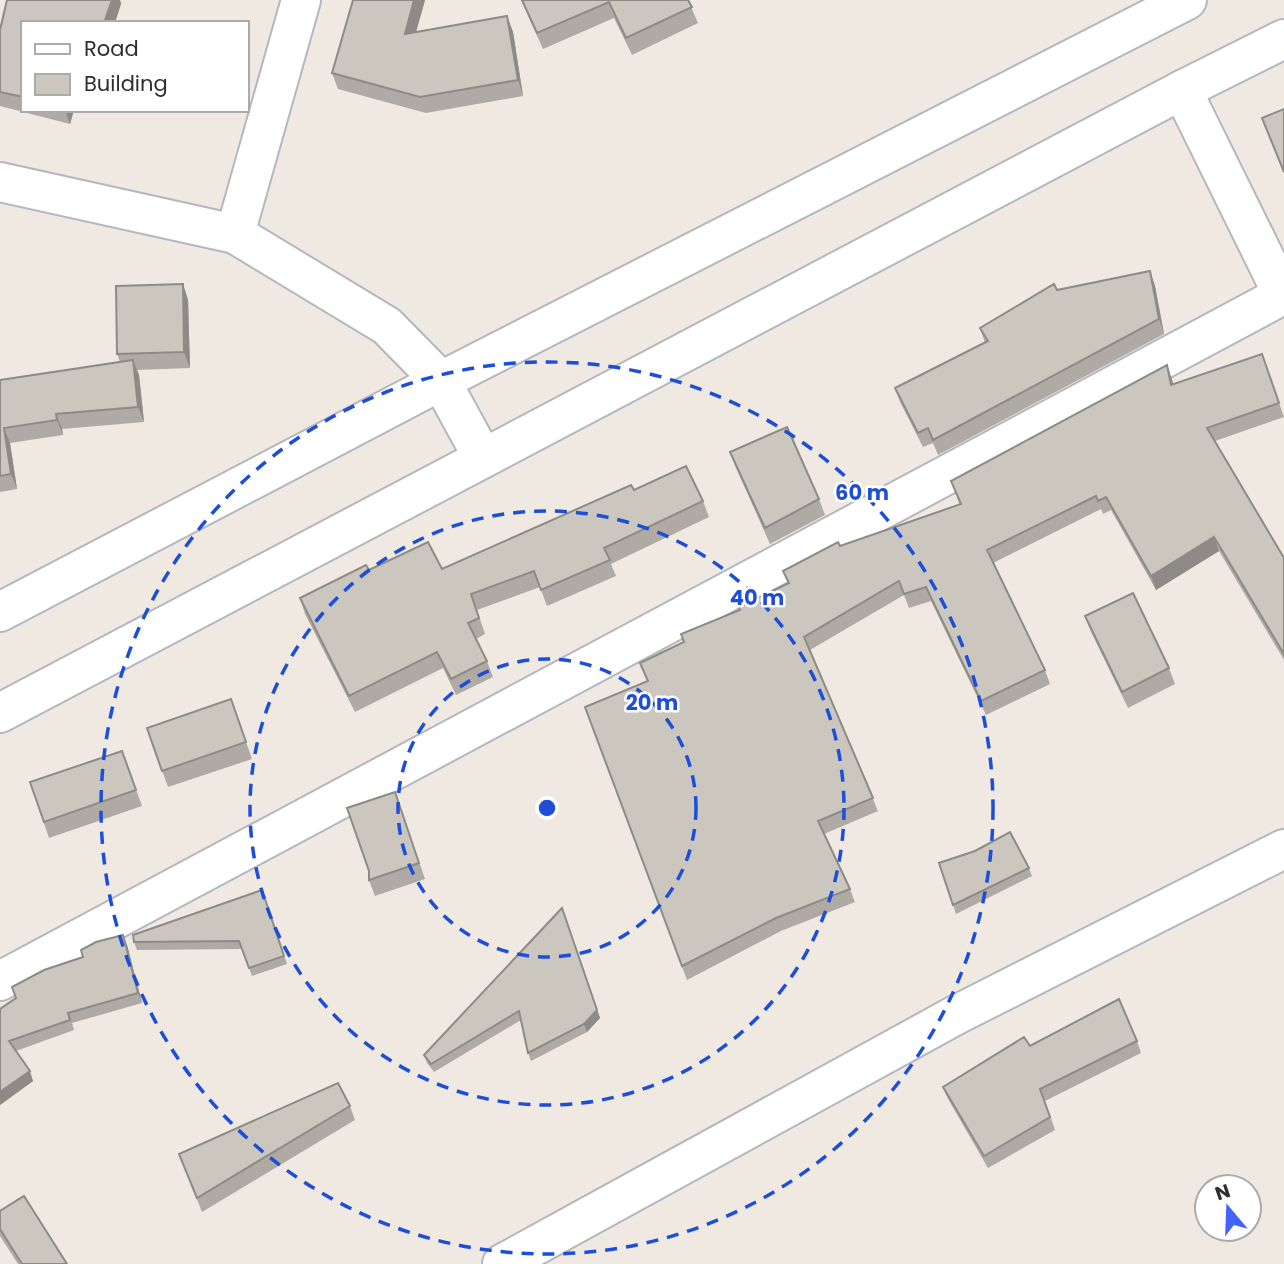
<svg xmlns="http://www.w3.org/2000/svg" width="1284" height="1264" font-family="Poppins,sans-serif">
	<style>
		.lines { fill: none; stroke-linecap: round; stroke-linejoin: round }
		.minor-casing { stroke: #b4b7c1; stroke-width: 42 }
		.tertiary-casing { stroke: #b4b7c1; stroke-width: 42 }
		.minor { stroke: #fff; stroke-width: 38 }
		.tertiary { stroke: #fff; stroke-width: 38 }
		.wall { fill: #afaba4 }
		.shaded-wall { fill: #8e8b86 }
		.building { fill: #cbc7bf; stroke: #8e8b86; stroke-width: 2 }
		.ring { fill: none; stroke: #1d4ed8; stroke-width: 3.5; stroke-dasharray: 12 9 }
		.centre { fill: #1d4ed8; stroke: #fff; stroke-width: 3.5 }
		.ring-label { font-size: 21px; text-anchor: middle; font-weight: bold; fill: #1d4ed8; stroke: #fff; stroke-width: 5; stroke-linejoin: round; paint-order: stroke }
	</style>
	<rect width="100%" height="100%" fill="#efe9e1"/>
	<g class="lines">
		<g class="minor-casing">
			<path id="minor" d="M1182,90l102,207
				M0,182l235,52 152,92 54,55 42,77
				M235,234l66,-234
				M0,981l1283,-686
				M502,1264l454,-249 328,-166"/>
		</g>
		<g class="tertiary-casing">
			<path id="tertiary" d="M0,612l441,-231 746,-381
				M0,713l1182,-623 102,-51"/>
		</g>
		<use href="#minor" class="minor"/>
		<use href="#tertiary" class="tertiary"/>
	</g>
	<path class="wall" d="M7,0h113l1,4 -98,19v87h51l-4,14 -70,-18v-76z
		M353,0h72l-9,32 91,-16 6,16 10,64 -97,17 -88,-24 -6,-16z
		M521,0h167l10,23 -66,32 -18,-37 -71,31z
		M1150,271l5,15 9,48 -226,121 -5,-12 -10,4 -23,-45 -5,-14 90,-45 -5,-15 77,-38z
		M183,284l5,16 2,68 -53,2 2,5 5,47 -82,7 1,6 -53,8 7,46 -17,3v-112l120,-18 -3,-8z
		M1262,354l22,63 -69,24 69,117v102l-65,-109 -63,39 -45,-80 -8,4 -2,-5 -108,54 52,107 5,14 -64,31 -55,-114 -22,7 -5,-13 -94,55 68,161 -54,23 26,55 5,13 -74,29 -94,49 -102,-273 62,-26 -7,-18 44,-21 56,-32 48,-26 -5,-13 57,-25 120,-41 -9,-24 216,-116 6,19z
		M730,452l89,47 6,16 -55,29 -34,-76z
		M634,490l69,11 6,16 -98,47 5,12 -69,30 -7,-19 -63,23 8,24 -9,5 11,22 6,16 -37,18 -13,-27 -88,44 -50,-98 -5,-16 69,-28 73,-1z
		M1085,616l84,52 6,16 -47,24 -37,-76z
		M231,699l21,60 -84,28 -21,-59z
		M122,751l20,55 -93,32 -19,-56z
		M395,792l30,87 -50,17 -6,-16z
		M939,863l90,5 3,8 -76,38z
		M262,890l25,74 -35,12 -10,-27 -105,1 -3,-8z
		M562,908l38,110 -13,14 -56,29 -3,-8 -7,-33 -87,52 -7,-9 -3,-8z
		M127,945l15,58 -70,20 2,7 -58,21 17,30 -33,24v-96z
		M1137,1041l4,12 -96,48 10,29 -67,38 -40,-69 -5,-12 87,-41z
		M350,1106l5,14 -153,92 -23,-58z
		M0,1211l67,53h-49l-18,-28z"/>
	<path class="shaded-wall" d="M112,0h8l1,4 -6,19h-11z
		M414,0h11l-14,50 -6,-16z
		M507,16l6,16 10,64 -5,-16z
		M65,110h9l-4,14z
		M1150,271l5,15 9,48 -5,-15z
		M183,284l5,16 2,68 -6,-16z
		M133,360l6,15 5,47 -6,-15z
		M1167,365l5,14 4,20 -5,-14z
		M56,414l6,15 1,6 -6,-15z
		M4,428l6,15 7,46 -6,-15z
		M1214,537l5,14 -63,39 -5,-14z
		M562,908l38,110 -13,14 -3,-8z
		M123,935l4,10 15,58 -4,-10z
		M30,1071l3,10 -33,24v-13z"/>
	<path class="building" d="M7,0h105l-8,23h-81v74l-23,-5v-62z
		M353,0h61l-9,34 102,-18 11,64 -98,17 -88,-24z
		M522,0h166l4,7 -66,31 -17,-36 -72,31z
		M1284,109v63l-22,-54z
		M1150,271l9,48 -226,121 -5,-12 -10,5 -23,-45 93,-47 -8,-13 74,-44 3,6z
		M183,284l1,68 -67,2 -1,-68z
		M1262,354l17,49 -72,25 77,130v96l-70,-117 -63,39 -45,-79 -8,4 -2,-5 -109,54 58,120 -64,31 -55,-114 -22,7 -5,-13 -95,56 69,161 -55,23 32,68 -74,29 -94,48 -97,-259 63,-26 -8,-18 44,-21 -3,-8 59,-24 -1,-3 50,-24 -6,-12 55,-29 2,4 121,-42 -10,-23 216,-116 4,20z
		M133,360l5,47 -82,7 1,6 -53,8 7,46 -11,2v-96z
		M787,427l32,72 -54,29 -35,-76z
		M686,466l17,35 -99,47 6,12 -69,30 -7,-19 -63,23 8,24 -11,5 19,38 -36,18 -14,-27 -88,44 -49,-98 66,-33 3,5 59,-28 14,27 189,-84 3,5z
		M1133,593l36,75 -47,24 -37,-76z
		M231,699l15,43 -84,29 -15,-43z
		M122,751l14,39 -92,32 -14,-40z
		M395,792l24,71 -50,17v-9l-22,-63z
		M1010,832l19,36 -76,37 -14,-42 36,-12z
		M262,890l22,66 -35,12 -10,-27 -105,1 -1,-7z
		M562,908l35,102 -13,14 -56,29 -9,-42 -88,53 -7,-9z
		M123,935l15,58 -70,20 2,7 -61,21 21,30 -30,21v-83l16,-11 -4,-11 32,-17 39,-13 -2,-7 15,-8z
		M1119,999l18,42 -97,48 10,28 -66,39 -41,-69 81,-50 6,9z
		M338,1083l12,23 -153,92 -18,-44z
		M24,1196l43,68h-45l-22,-35v-18z"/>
	<g class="ring">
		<circle cx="547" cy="808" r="149"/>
		<circle cx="547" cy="808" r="297"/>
		<circle cx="547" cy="808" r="446"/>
	</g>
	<circle cx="547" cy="808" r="10" class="centre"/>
	<g class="ring-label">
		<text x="862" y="500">60 m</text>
		<text x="757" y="605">40 m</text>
		<text x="652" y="710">20 m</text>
	</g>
	<rect x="21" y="21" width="228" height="91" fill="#ffffff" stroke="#ababab" stroke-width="2"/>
	<rect x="35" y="44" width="35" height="10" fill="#ffffff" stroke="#ababab" stroke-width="2"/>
	<text x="84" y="56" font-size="21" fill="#2e2e2e">Road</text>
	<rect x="35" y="74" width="35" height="21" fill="#cbc7bf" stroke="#ababab" stroke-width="2"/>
	<text x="84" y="91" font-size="21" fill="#2e2e2e">Building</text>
	<g transform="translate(1228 1208) rotate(341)"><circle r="33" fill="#ffffff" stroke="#ababab" stroke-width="2"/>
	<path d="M0-5L12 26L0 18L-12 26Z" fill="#4264fb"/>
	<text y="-10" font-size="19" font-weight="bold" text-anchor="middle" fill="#2e2e2e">N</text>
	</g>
</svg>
